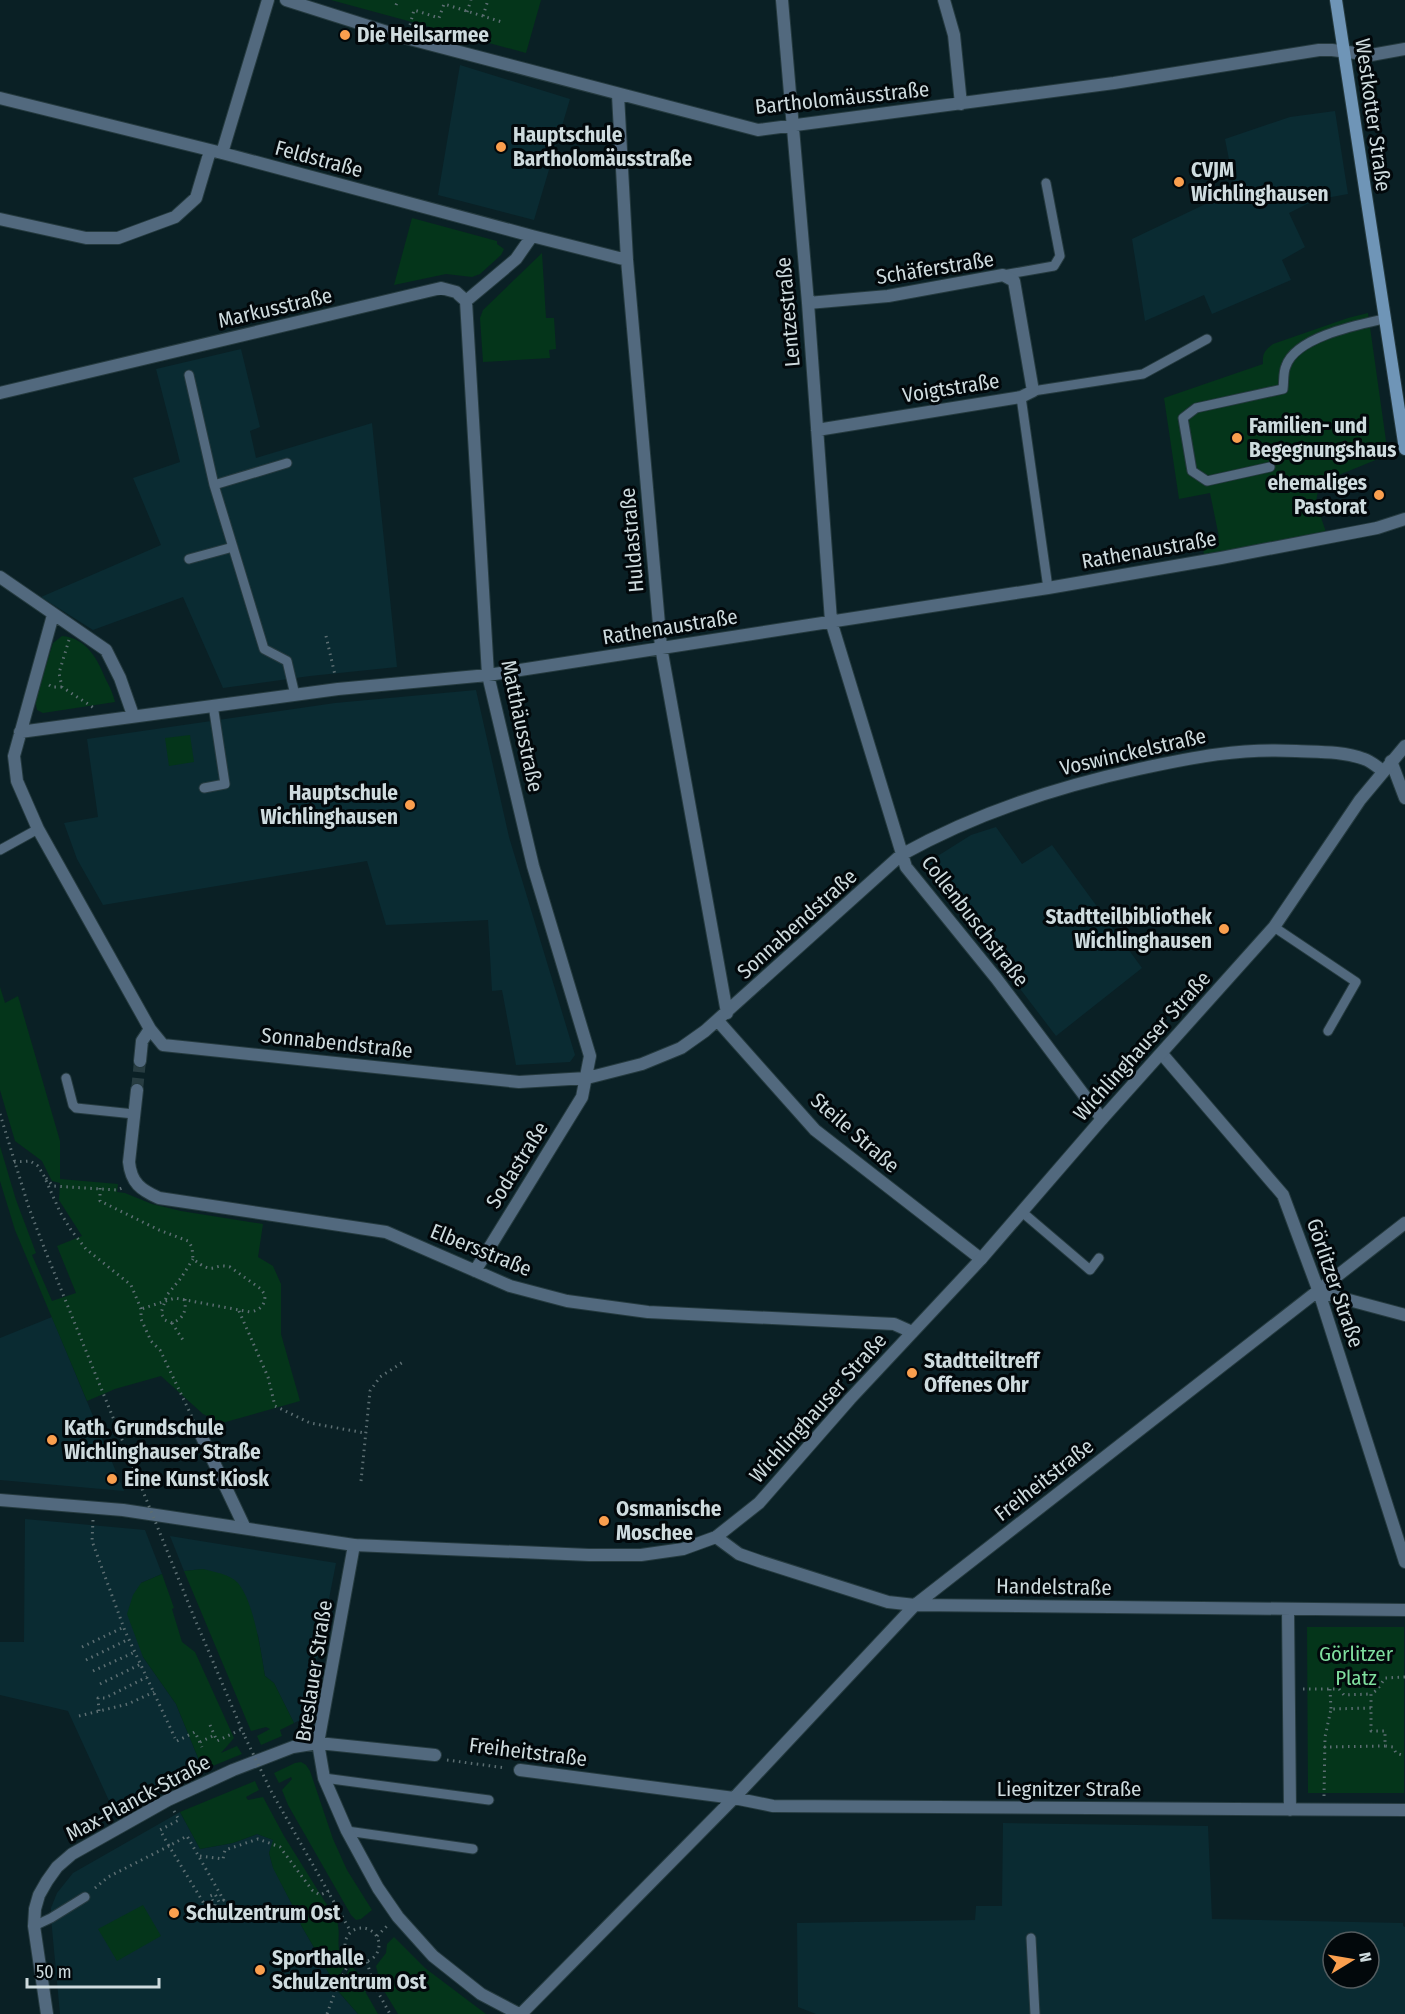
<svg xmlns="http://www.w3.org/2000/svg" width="1405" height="2014" font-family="'Fira Sans Condensed',sans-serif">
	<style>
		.built { fill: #0a2b32; fill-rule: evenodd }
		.green { fill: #04351a }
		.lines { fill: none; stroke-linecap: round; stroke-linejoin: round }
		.minor-tunnel { stroke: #273c41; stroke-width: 12; stroke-dasharray: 12 6; stroke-linecap: butt }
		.service-casing { stroke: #253a3f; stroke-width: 11 }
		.minor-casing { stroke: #253a3f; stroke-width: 14 }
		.tertiary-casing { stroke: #253a3f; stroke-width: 14 }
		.secondary-casing { stroke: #253a3f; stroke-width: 14 }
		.path { stroke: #5c6e72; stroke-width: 3; stroke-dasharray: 1.5 4.5; stroke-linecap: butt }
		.service { stroke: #52697e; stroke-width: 9 }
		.minor { stroke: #52697e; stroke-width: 12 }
		.tertiary { stroke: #52697e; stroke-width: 12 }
		.secondary { stroke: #6f95b7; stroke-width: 12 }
		.path-bridge { stroke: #5c6e72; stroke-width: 3; stroke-dasharray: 1.5 4.5; stroke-linecap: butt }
		.poi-dot { fill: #fa9f4e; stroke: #02080b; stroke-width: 2 }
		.labels { text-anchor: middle; stroke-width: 6; stroke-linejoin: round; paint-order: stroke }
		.poi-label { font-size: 21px; font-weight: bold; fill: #cedbde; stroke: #02080b; text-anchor: start }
		.street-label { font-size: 21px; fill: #cedbde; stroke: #02080b }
		.park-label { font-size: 21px; fill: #7fde9e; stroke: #02080b }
	</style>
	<rect width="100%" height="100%" fill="#0a2025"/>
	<path class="built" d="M460,65l110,34 -36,121 -96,-25z
		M1335,111l13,83 -33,6 -26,13 16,34 -23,13 9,20 -79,34 -8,-19 -59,26 -13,-82 103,-49 -10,-51 65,-22z
		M241,349l19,78 -10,4 6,27 116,-35 25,244 -87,9 -87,12 -40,-91 -90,33 -52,-33 120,-52 -28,-67 47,-16 -24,-93z
		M476,690l33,147 66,218 -5,7 -54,3 -14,-75 -10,1 -4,-71 -102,5 -19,-64 -264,44 -26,-46 -13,-36 34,-6 -11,-78 248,-36z
		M996,827l26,37 30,-19 90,123 -86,68 -131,-172 46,-29z
		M52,1317l72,174 -124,-11v-142z
		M25,1519l120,11 17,44 -21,9 2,74 33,47 27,66 -36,17 -51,29 -48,-105 -68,-16v-53h24z
		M170,1536l166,27 -30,154 -12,6 -20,-40 -9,-7 -7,-41 -54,-66 -20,2z
		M180,1812l20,37 33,-6 24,-9 17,6 -5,13 4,14 27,53 1,5 34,59 1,5 22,25h-298l-9,-96v-10l6,-15 16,-20z
		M1003,1823l205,3 4,93 191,4v3l2,1v87h-589l-18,-7 -1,-84 178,-3 1,-14h26zM1333,1942h36v36h-36z"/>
	<path class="green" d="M331,0h210l-15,53z
		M412,218l85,23v3l7,5 -3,6 -21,19 -8,3 -26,-3 -52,11z
		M542,253l4,65h8l2,31 -7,1 1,8 -67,4 -3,-44 3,-8z
		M1368,313l20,142 -69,28 -3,20 10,29 -122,23 -2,-13 17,-5 -9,-44 -31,6 -15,-101 99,-34c-1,-10 2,-14 10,-20l75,-26z
		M62,636c25,2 36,24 44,44 4,7 7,14 9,22l-72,11 -6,-3 -2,-9 18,-58z
		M190,735l4,27 -25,4 -4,-28z
		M0,987l5,16 13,-7 42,145v38l58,5 -1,8 8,1 27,11 29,7 82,13 -5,33 15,9 8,18v50l19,67 -78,22 -19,-9 -42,-38 -46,13 -28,12 -72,-171 -15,-49v-35l16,54 20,53 -4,2 20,46 24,-8 -19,-47 25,-10 -23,-36 1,-17 -8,-2 -10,-20 -27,-20 -15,-51z
		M203,1569c11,3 27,5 35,14 16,19 23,69 27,93l9,7 20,40 -14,7 2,6 -21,9 -4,-9 13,-7 -4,-2 -15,4 -67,-160z
		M162,1574l12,34 -2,1 10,33 13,10 39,86 -13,15 16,-7 5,8 -39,16 -27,-66 -33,-47 -16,-43 6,-19 8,-12z
		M1307,1627h97v166h-96z
		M301,1762l5,3 4,6 23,68 14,31 25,40 -11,9 -5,1 -5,-5 -63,-110 -6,-15 10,-11 -1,-2 -12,6 -5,-10 21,-10z
		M255,1781l4,9 -13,7 2,3 15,-3 21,39 53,85c5,17 -4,26 9,43l-11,20 -34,-59 -1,-5 -27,-52 -4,-15 4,-13 -16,-6 -24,9 -33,6 -20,-37z
		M143,1905l18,31 -44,25 -19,-32z
		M394,1937l31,31 61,46h-88l-17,-28 -5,-20 10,-13 1,-9z
		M351,1966l10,9 5,18 12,21h-20l-20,-23z"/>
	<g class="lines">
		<path class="minor-tunnel" d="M137,1090l3,-29"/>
		<g class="service-casing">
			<path id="service" d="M1003,275l51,-9 6,-10 -14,-73
				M189,375l25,110 50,164 23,12 8,34
				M1033,391l110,-17 64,-35
				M1021,397l27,191
				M1270,467l-63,14 -15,-10 -9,-53 13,-10 87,-19c1,-7 0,-17 3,-23 10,-29 71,-41 98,-47
				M214,485l73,-22
				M189,559l44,-12
				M204,788l21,-4 -12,-79
				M0,850l38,-21
				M1274,927l82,55 -28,49
				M66,1078l7,27 3,3 58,6
				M1022,1212l68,58 9,-12
				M324,1778l165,22
				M347,1831l126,18
				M34,1926l17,-8 34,-21
				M1031,1938l4,76"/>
		</g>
		<g class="minor-casing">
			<path id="minor" d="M286,0l120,38 352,92 356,-47 205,-33h13l39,5 34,-6
				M782,0l26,303 23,318 75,246 90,111 106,141
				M944,0l10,35 7,69
				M618,95l9,165 34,387 66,366
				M0,98l222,55 310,83 95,24
				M222,153l46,-153
				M0,219l86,19h32l57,-21 21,-19 14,-47
				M466,301l22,374 45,191 57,190 -8,41 -107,174
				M808,303l80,-7 115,-21 11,6 19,110 -12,6 -204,33
				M0,393l441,-105 15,4 10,9 50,-42 16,-23
				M0,577l106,73 14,28 13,37
				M53,615l-39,141 3,25 21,48 112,200 13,16 356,37 68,-4 55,-14 39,-16 24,-17 196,-176c75,-42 155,-68 238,-86 54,-12 102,-21 157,-18 22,1 47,0 68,8 7,2 13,8 19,12
				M20,732l318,-43 150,-14 560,-87 173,-30 156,-30 28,-9
				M1391,761l14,37
				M718,1021l97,109 166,129
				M1162,1054l121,141 36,97 86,270
				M140,1061l2,-20 8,-12
				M137,1090l-8,72c2,21 12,28 30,36l227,34 124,54 57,15 81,11 246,12 18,8
				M1319,1292l86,23
				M200,1433l45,95
				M716,1537l23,17 20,7 129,41 27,3 490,5
				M354,1545l-36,198 6,35 23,53 31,57 20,29 35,39 48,38 38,20
				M1288,1610l2,200
				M520,1770l214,28 39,8 632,4
				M47,2014l-13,-88 1,-17 4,-14 8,-14 10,-14 15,-13 96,-54 65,-30 60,-23 25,-4 117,12
				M521,2014l213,-216 181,-193 490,-382"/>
		</g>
		<g class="tertiary-casing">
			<path id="tertiary" d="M0,1500l123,10 231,35 235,10h52l42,-6 33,-12 43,-34 91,-104 131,-140 121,-140 172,-192 86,-127 45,-54"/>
		</g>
		<g class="secondary-casing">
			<path id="secondary" d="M1336,0l69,449"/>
		</g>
		<path class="path" d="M396,5l2,-5
			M467,12l4,-12
			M483,16l5,-16
			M410,25l4,-15 25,8 5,-14 58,18
			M326,636l9,39
			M69,640l-10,33 3,14 32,21
			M49,685l3,2h10
			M0,1114l29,94 16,42
			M14,1162l16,-1 8,5 6,10 16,36 11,18 15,19 45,36 10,24v10l10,22 9,9 34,71
			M46,1178l7,8 64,4 5,-2
			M100,1188v13l59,29 29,11 4,6 1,12c23,18 19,3 37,8l31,22 4,6c0,11 -5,15 -15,17l-75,-14 -34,11
			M185,1299c1,13 -1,19 -13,24l-7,-3 -4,-7 6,-18 14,-17 12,-19
			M239,1311l29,66 7,29 35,17 55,10
			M172,1323l11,17
			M361,1481l9,-90 10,-14 23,-15
			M93,1520l-1,21 33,90 50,107
			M194,1617l51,120
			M82,1647l42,-20
			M86,1660l43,-21
			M93,1671l42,-19
			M1405,1677l-20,1 -8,12 -6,4v37h14v15l8,1 3,6 9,3
			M100,1684l41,-20
			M1303,1689h36l5,6 27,-1
			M1330,1689l1,20
			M99,1711l-1,-13h7l42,-21
			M79,1716l49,-12 26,-12
			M210,1725l7,16 25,-12
			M177,1741l18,-9 7,15
			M200,1742l15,-7
			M1324,1747l61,-1
			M447,1760l59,8
			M271,1791l80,141
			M1324,1796l1,-59 6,-28 40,-1
			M174,1811l5,9 -19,10 9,16 18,-10 43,75
			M200,1856l23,3 2,-9 33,-11 22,8 32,43 8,5 9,-4
			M95,1888l13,-11 61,-31 45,74
			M209,1909l6,-4 -5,-9 5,-2 4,8 5,-2
			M345 1945a17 17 0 1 1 34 0a17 17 0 1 1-34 0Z
			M377,1936l10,-10
			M367,1962l6,21 17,31
			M327,2014l9,-25 15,-30"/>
		<use href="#service" class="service"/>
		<use href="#minor" class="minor"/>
		<use href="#tertiary" class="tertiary"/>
		<use href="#secondary" class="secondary"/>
		<path class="path-bridge" d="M45,1250l149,367
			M245,1737l26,54"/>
	</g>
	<g class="poi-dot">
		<circle cx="345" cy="35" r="6"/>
		<circle cx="501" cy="147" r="6"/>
		<circle cx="1179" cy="182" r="6"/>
		<circle cx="1237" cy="438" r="6"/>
		<circle cx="1379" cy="495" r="6"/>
		<circle cx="410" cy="805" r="6"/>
		<circle cx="1224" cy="929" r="6"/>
		<circle cx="912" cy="1373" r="6"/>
		<circle cx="52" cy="1440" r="6"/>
		<circle cx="112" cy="1479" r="6"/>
		<circle cx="604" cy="1521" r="6"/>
		<circle cx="174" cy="1913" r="6"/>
		<circle cx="260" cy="1970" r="6"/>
	</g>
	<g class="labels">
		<g class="poi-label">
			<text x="357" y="42">Die Heilsarmee</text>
			<text x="513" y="142">Hauptschule<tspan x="513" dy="24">Bartholomäusstraße</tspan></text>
			<text x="1191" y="177">CVJM<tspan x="1191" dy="24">Wichlinghausen</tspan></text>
			<text x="1249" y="433">Familien- und<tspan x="1249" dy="24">Begegnungshaus</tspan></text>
			<text x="1367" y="490" text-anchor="end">ehemaliges<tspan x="1367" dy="24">Pastorat</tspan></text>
			<text x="398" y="800" text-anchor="end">Hauptschule<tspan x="398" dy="24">Wichlinghausen</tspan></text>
			<text x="1212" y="924" text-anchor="end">Stadtteilbibliothek<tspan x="1212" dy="24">Wichlinghausen</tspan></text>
			<text x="924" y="1368">Stadtteiltreff<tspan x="924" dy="24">Offenes Ohr</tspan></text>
			<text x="64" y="1435">Kath. Grundschule<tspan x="64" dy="24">Wichlinghauser Straße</tspan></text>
			<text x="124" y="1486">Eine Kunst Kiosk</text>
			<text x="616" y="1516">Osmanische<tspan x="616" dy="24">Moschee</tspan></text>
			<text x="186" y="1920">Schulzentrum Ost</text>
			<text x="272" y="1965">Sporthalle<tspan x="272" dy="24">Schulzentrum Ost</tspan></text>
		</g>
		<g class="street-label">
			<text transform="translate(842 98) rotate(-6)" y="7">Bartholomäusstraße</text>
			<text transform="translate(1373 115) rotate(82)" y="7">Westkotter Straße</text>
			<text transform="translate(319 159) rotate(15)" y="7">Feldstraße</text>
			<text transform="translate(935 268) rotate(-9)" y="7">Schäferstraße</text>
			<text transform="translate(275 308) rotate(-13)" y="7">Markusstraße</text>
			<text transform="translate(788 312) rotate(-95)" y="7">Lentzestraße</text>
			<text transform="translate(951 388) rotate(-9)" y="7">Voigtstraße</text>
			<text transform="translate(632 540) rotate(-95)" y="7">Huldastraße</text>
			<text transform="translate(1149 550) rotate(-10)" y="7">Rathenaustraße</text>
			<text transform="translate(670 627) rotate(-9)" y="7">Rathenaustraße</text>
			<text transform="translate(522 726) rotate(78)" y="7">Matthäusstraße</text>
			<text transform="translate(1133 752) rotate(-13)" y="7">Voswinckelstraße</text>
			<text transform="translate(975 921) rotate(52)" y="7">Collenbuschstraße</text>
			<text transform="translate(797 924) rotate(-42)" y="7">Sonnabendstraße</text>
			<text transform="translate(337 1043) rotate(6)" y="7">Sonnabendstraße</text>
			<text transform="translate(1142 1046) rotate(-48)" y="7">Wichlinghauser Straße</text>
			<text transform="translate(855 1133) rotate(41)" y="7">Steile Straße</text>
			<text transform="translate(517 1165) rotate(-58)" y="7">Sodastraße</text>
			<text transform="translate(481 1250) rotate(22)" y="7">Elbersstraße</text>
			<text transform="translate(1335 1283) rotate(71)" y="7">Görlitzer Straße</text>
			<text transform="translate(818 1408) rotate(-48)" y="7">Wichlinghauser Straße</text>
			<text transform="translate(1044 1480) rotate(-38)" y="7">Freiheitstraße</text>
			<text transform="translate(1054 1587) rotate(1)" y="7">Handelstraße</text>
			<text transform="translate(314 1671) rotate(-81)" y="7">Breslauer Straße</text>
			<text transform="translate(528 1752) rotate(7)" y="7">Freiheitstraße</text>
			<text x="1069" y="1796">Liegnitzer Straße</text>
			<text transform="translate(138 1798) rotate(-28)" y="7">Max-Planck-Straße</text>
		</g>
		<g class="park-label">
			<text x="1356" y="1661">Görlitzer<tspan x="1356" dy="24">Platz</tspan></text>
		</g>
	</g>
	<g transform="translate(1351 1960) rotate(79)"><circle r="28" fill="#02080b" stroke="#545c5f" stroke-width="1.5"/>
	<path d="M0-4.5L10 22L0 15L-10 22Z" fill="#fa9f4e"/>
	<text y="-9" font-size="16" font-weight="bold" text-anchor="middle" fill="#cedbde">N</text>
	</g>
	<path d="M27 1978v9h132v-9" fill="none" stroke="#cedbde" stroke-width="3"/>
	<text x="36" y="1978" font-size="18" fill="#cedbde" stroke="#02080b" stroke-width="4.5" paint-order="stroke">50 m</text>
</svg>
